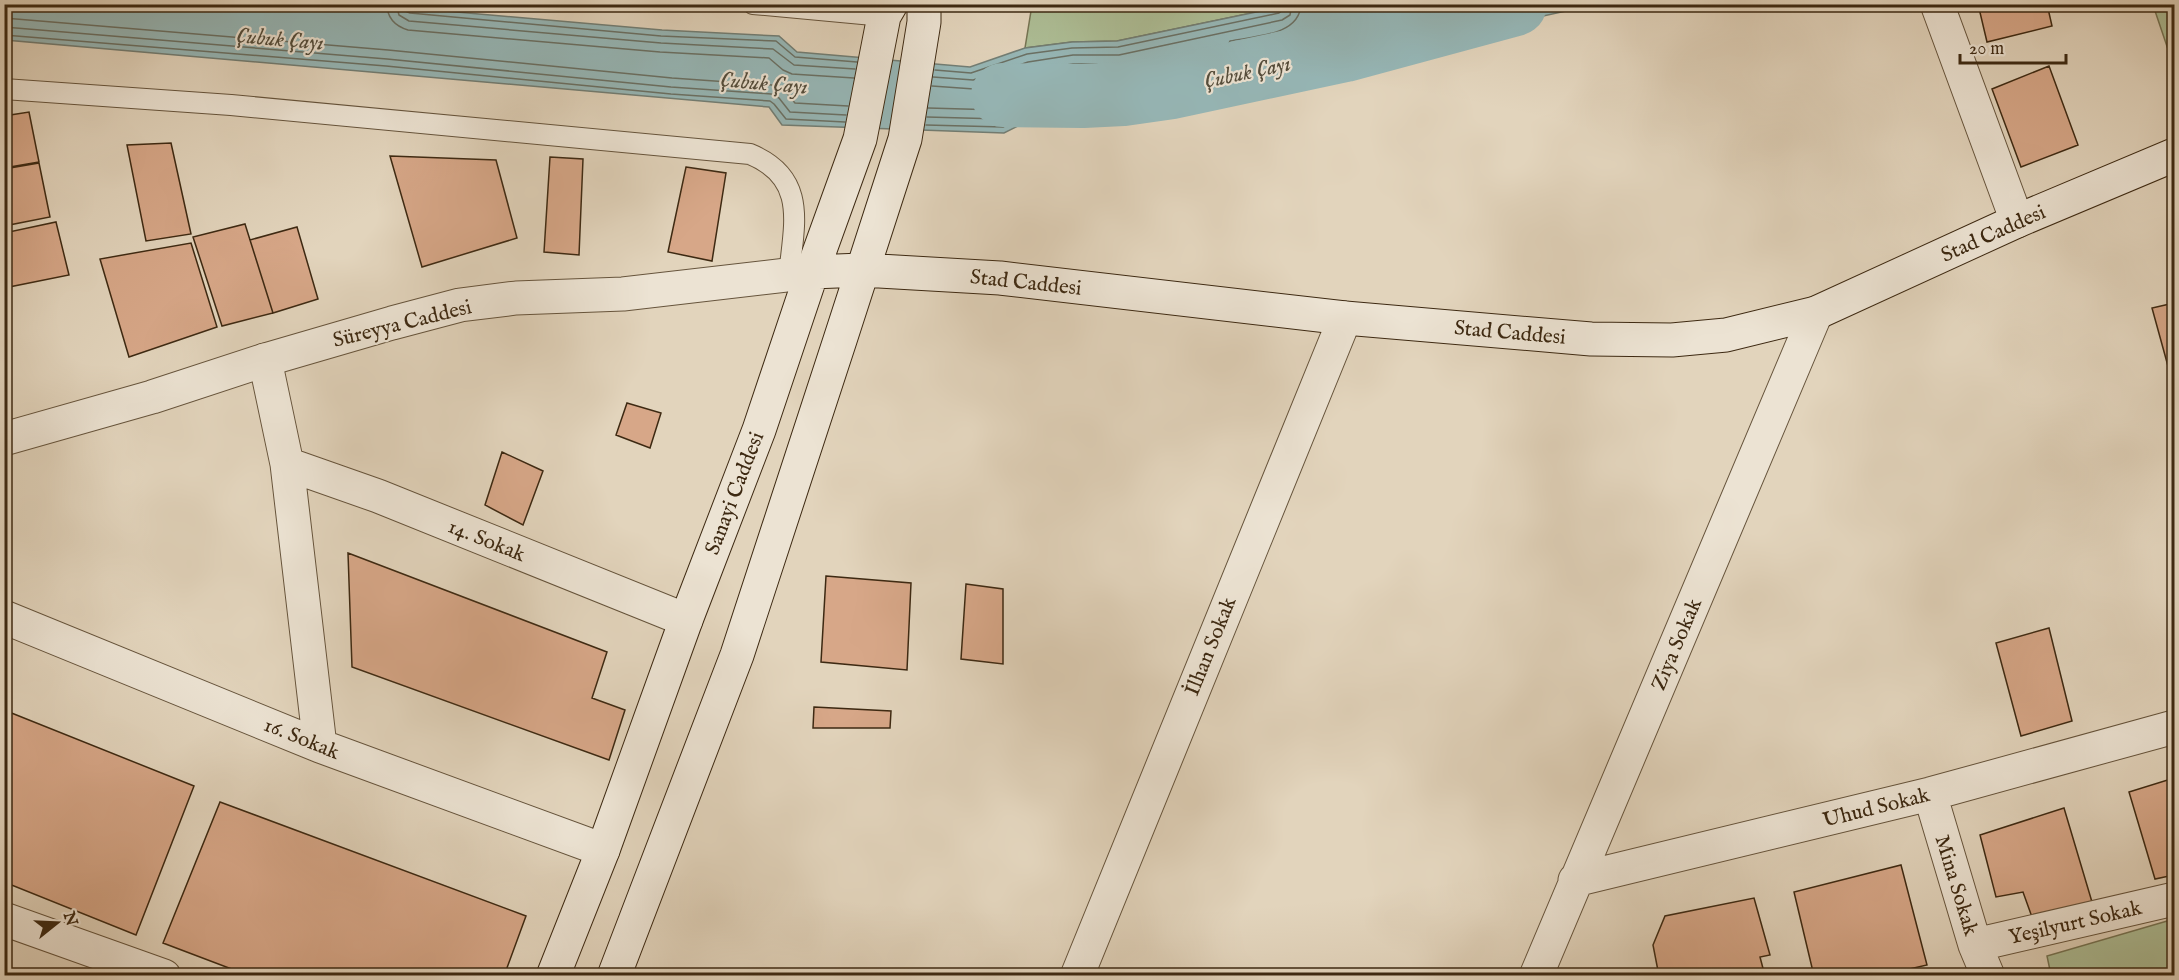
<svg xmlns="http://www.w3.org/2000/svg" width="2179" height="980" font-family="'IM FELL English',serif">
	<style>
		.green { fill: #adbe96; stroke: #757454; stroke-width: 1.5 }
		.water { fill: #96b7b7; stroke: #727e75; stroke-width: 1.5 }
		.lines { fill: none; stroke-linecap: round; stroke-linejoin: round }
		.shore { stroke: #6a7064; stroke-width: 1.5 }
		.river { stroke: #96b7b7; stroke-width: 64 }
		.building { fill: #d7a788; stroke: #3d2912; stroke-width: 1.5 }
		.service-casing { stroke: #66543c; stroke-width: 22 }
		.minor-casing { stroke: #66543c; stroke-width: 35 }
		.tertiary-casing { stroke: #66543c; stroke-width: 35 }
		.secondary-casing { stroke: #3d2912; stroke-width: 35 }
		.service { stroke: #ece3d3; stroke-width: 20 }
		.minor { stroke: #ece3d3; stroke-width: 33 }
		.tertiary { stroke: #ece3d3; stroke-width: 33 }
		.secondary { stroke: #ece3d3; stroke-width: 33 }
		.labels { text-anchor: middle; stroke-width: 4.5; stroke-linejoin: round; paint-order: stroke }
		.street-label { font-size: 21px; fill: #3d2912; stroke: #ece3d3 }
		.water-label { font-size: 22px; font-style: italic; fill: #534c3b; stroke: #ece3d3 }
	</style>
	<rect width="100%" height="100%" fill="#e2d4bc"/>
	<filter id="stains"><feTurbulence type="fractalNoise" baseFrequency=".00333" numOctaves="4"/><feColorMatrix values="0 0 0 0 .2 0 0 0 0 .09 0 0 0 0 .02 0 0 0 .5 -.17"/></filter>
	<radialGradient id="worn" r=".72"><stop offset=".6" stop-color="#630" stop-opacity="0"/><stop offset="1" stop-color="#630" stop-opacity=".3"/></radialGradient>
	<path class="green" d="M1032,5h258l-173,36 -45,1 -47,6z
		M2153,5h21v62z
		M2174,919v56h-123l-4,-19z"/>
	<path class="water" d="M4,5h373l285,25 117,6 18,16 173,15 55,-19 47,-6 45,-1 173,-36h303l-203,45 -227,27 -35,6 -90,33 -34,17 -222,-8 -13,-18 -764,-67z"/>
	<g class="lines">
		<path class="shore" d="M387,4c0,14 8,22 21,26l252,22 109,6 14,12 9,4 62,4
			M396,4l3,11 10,6 252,22 112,6 21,16 61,4
			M404,4l1,7 5,2 251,23 115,5 19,16 62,5
			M1301,4c-1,32 -47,32 -71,37l-2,4 3,2 155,-19 104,-24
			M4,18l384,32 284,28 100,7 13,6 10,12 53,3
			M4,27l383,32 284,28 100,7 8,4 11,14 56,3
			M4,35l382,31 285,28 99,7 4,3 12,15 59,3
			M935,70l36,3 56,-19 45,-6 46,-1 161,-34 4,-3 2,-6
			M933,77l40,3 55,-18 45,-7h46l163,-35 8,-5 2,-11
			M928,108l71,2 30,-15 69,-25 2,-3 -3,-3h-24l-42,6 -57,19 -42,-3
			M927,117l74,2 32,-16 90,-33 39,-7 225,-26 144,-33
			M926,125l77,2 33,-17 90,-33 37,-6 225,-27 177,-40"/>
		<path class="river" d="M1003,95l80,1 40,-2 49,-7 173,-37 170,-46"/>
	</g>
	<path class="building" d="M1978,4h69l5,22 -65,16z
		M2049,66l29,79 -57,22 -29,-78z
		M29,112l10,50 -35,6v-52z
		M171,143l20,91 -45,7 -19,-96z
		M390,156l106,4 21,78 -95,29z
		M550,157l33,2 -4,96 -35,-3z
		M39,163l11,54 -46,9v-57z
		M686,167l40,6 -14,88 -44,-9z
		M56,222l13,53 -65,13v-55z
		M245,224l28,89 -51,13 -29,-89z
		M297,227l21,72 -45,14 -23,-73z
		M191,243l26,84 -88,30 -29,-98z
		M2174,303v85l-22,-80z
		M627,403l34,10 -11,35 -34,-13z
		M502,452l41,19 -20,54 -38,-20z
		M348,553l259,99 -15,46 33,12 -16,50 -257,-93z
		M826,576l85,7 -4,87 -86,-8z
		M966,584l37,5v75l-42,-5z
		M2049,628l23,93 -51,15 -25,-93z
		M814,707l77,4 -1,17h-77z
		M4,710l190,76 -58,149 -132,-53z
		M2174,778v97l-19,4 -26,-87z
		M220,802l306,114 -22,60h-138l-4,-2v2h-112l-87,-33z
		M2064,808l28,94 -60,15 -9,-25 -27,5 -16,-62z
		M1901,865l26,100 -48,11h-65l-20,-84z
		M1754,898l16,57 -10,2 5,19h-106l-6,-31 12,-29z"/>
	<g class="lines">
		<g class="service-casing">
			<path id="service" d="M753,4l131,12
				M4,89l227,16 519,49c58,24 44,70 39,121"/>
		</g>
		<g class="minor-casing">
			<path id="minor" d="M1937,4l80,217
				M265,360l22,104 33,282
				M287,464l91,32 308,124
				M4,617l316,129 283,104
				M1930,794l45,151 13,31
				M1575,880l355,-86 244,-67
				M4,919l160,57
				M1975,945l199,-46
				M1077,976l268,-658
				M1536,976l280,-663"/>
		</g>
		<g class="tertiary-casing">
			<path id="tertiary" d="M4,439l148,-42 113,-37 127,-37 68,-18 56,-7 107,-4 189,-22"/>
		</g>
		<g class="secondary-casing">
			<path id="secondary" d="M812,272l50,-2 138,8 345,40 246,21 81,1 54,-5 90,-22 201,-92 157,-66
				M553,976l50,-126 83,-230 73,-190 53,-158 48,-133 24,-123 7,-12
				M614,976l123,-321 103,-315 65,-201 19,-117v-18"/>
		</g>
		<use href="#service" class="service"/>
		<use href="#minor" class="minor"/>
		<use href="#tertiary" class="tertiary"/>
		<use href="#secondary" class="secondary"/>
	</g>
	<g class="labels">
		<g class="street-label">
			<text transform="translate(1993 233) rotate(-24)" y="7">Stad Caddesi</text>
			<text transform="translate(1026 282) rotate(6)" y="7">Stad Caddesi</text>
			<text transform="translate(402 323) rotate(-14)" y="7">Süreyya Caddesi</text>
			<text transform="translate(1510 332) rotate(5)" y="7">Stad Caddesi</text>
			<text transform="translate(734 493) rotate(-69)" y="7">Sanayi Caddesi</text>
			<text transform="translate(487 540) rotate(22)" y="7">14. Sokak</text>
			<text transform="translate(1676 644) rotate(-67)" y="7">Ziya Sokak</text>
			<text transform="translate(1210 646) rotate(-68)" y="7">İlhan Sokak</text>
			<text transform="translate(302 738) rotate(22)" y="7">16. Sokak</text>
			<text transform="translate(1876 807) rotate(-14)" y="7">Uhud Sokak</text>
			<text transform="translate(1957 885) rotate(73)" y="7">Mina Sokak</text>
			<text transform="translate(2075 922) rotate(-13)" y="7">Yeşilyurt Sokak</text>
		</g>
		<g class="water-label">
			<text transform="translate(280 38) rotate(5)" y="8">Çubuk Çayı</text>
			<text transform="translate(1247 71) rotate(-12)" y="8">Çubuk Çayı</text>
			<text transform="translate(764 82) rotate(5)" y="8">Çubuk Çayı</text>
		</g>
	</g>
	<rect width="2179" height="980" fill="none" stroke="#e2d4bc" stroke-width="24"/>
	<rect x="6" y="6" width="2167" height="968" fill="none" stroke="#3d2912" stroke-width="3"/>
	<rect x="12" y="12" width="2155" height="956" fill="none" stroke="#3d2912" stroke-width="1.5"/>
	<g transform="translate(57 923) rotate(72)" stroke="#ece3d3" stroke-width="4.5" paint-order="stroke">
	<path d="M0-4.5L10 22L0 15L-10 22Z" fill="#3d2912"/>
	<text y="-9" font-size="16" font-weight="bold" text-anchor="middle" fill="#3d2912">N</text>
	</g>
	<path d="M1960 54v9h106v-9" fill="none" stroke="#3d2912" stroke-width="3"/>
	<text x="1969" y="54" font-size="18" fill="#3d2912" stroke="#ece3d3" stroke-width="4.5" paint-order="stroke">20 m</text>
	<rect width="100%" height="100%" filter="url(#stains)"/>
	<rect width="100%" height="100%" fill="url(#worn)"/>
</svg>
